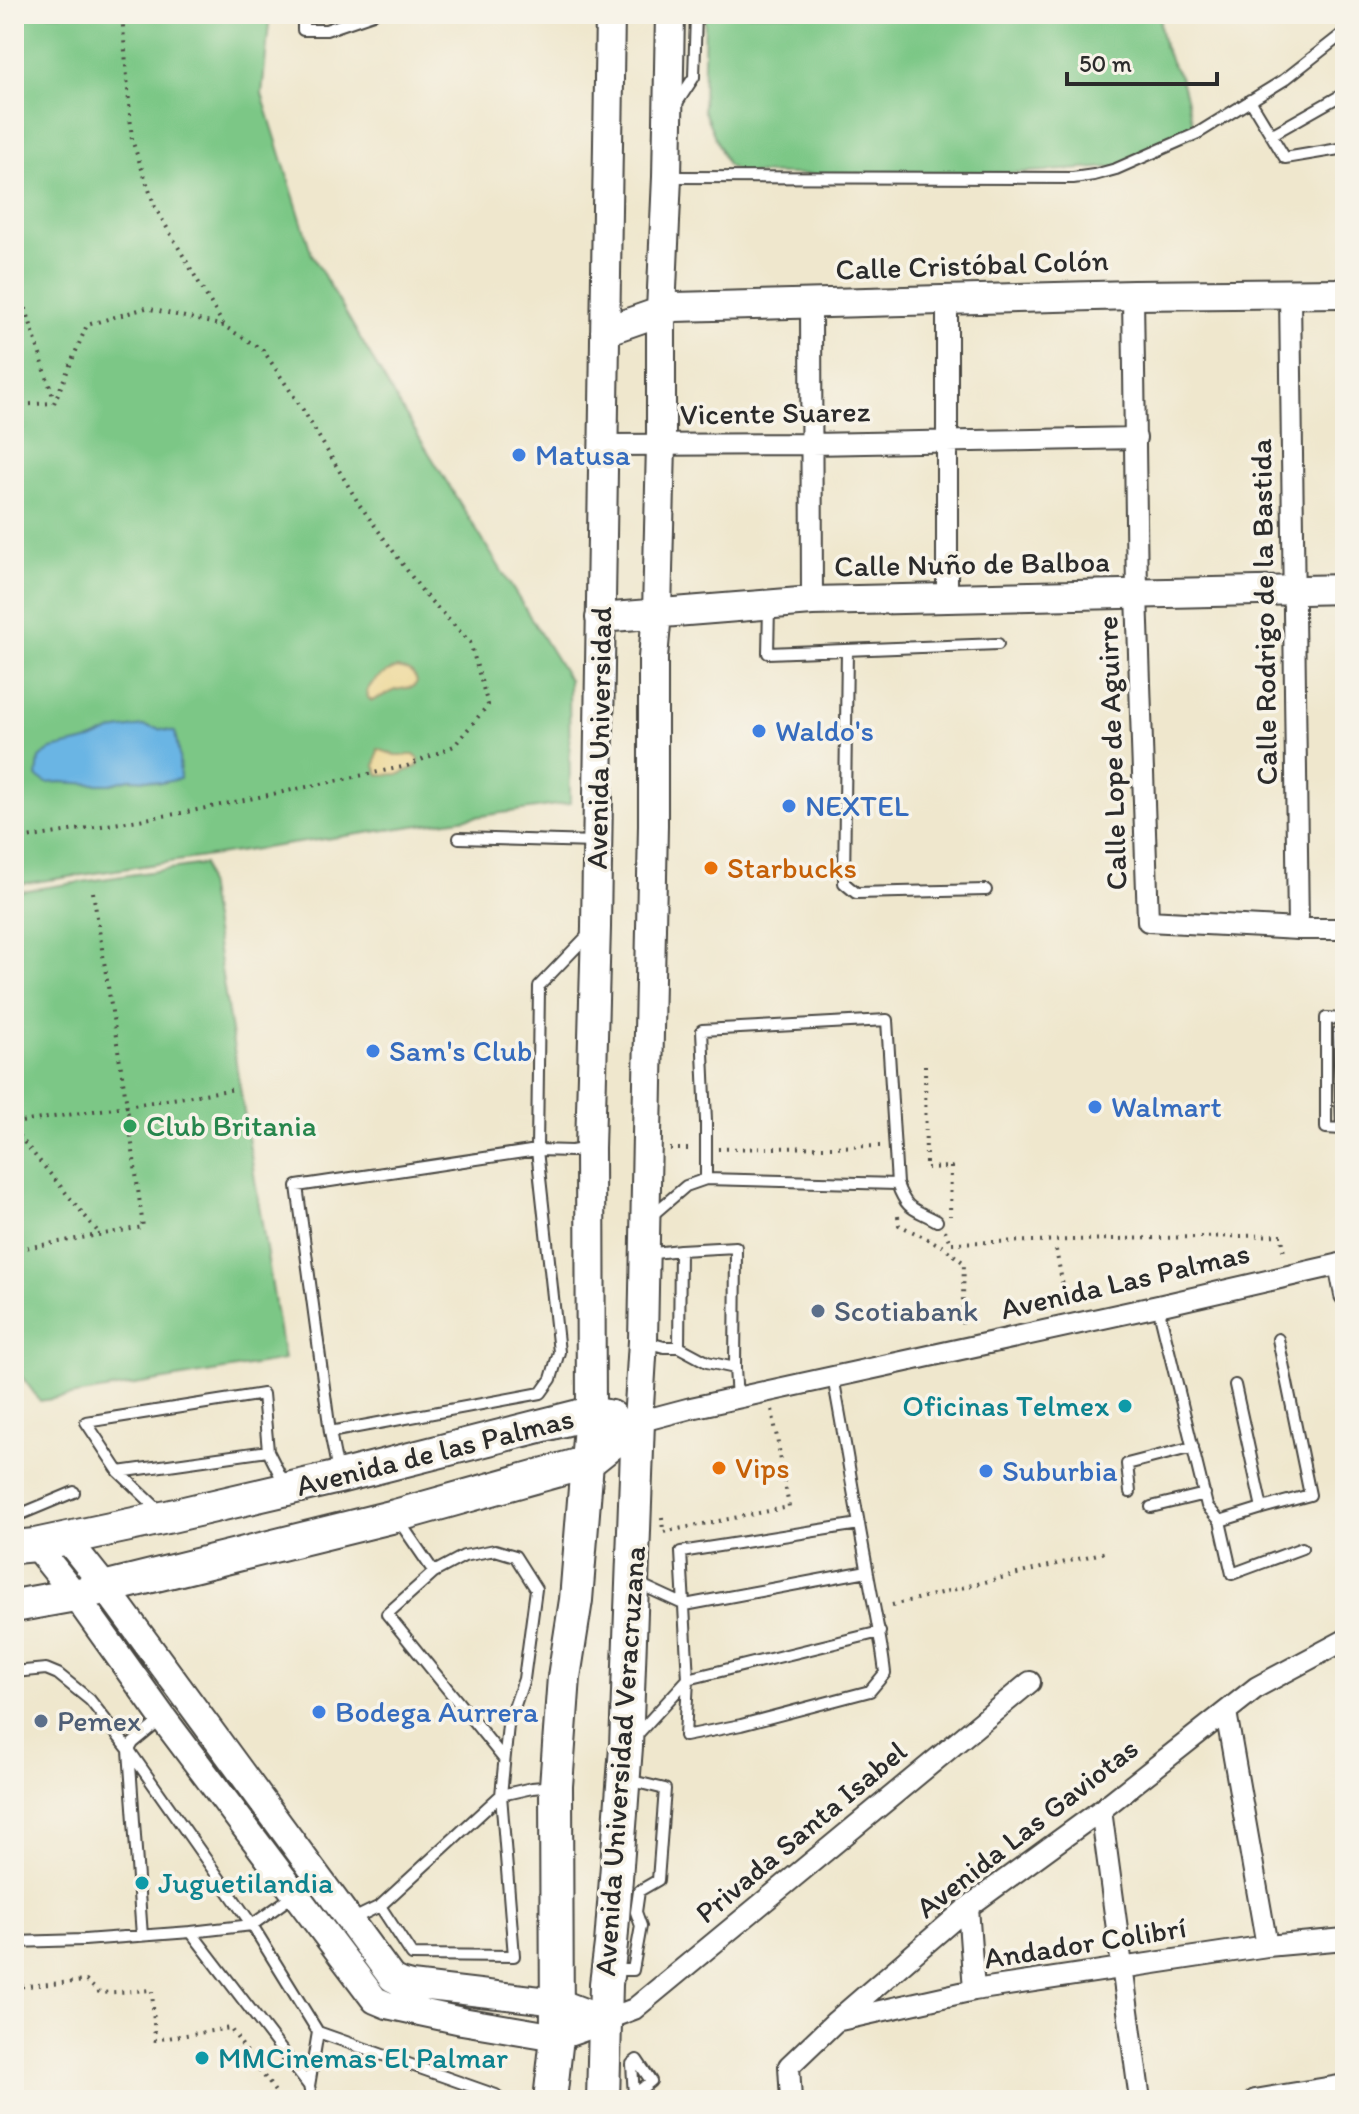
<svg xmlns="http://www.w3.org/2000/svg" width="1359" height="2114" font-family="Itim,sans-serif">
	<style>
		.green { fill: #7bc786; stroke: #537958; stroke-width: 2 }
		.sand { fill: #eeda9e; stroke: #8c8264; stroke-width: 2 }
		.water { fill: #6bb5e4; stroke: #4b7088; stroke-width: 2 }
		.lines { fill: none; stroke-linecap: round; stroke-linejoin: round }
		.service-casing { stroke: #484743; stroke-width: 14 }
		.minor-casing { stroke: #484743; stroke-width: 24 }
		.tertiary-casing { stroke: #484743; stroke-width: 30 }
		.secondary-casing { stroke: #484743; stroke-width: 32 }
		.primary-casing { stroke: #484743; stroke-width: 36 }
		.path { stroke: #484743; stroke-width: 4; stroke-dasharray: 2 6; stroke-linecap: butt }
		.service { stroke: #fff; stroke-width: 10 }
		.minor { stroke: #fff; stroke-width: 20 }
		.tertiary { stroke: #fff; stroke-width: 26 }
		.secondary { stroke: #fff; stroke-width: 28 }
		.primary { stroke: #fff; stroke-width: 32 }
		.shop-dot { fill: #3f7fe0; stroke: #f7f3e8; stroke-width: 3 }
		.food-dot { fill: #e8710a; stroke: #f7f3e8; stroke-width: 3 }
		.leisure-dot { fill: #2e9e5b; stroke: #f7f3e8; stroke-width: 3 }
		.service-dot { fill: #5c6f8a; stroke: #f7f3e8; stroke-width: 3 }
		.culture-dot { fill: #0f9aa8; stroke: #f7f3e8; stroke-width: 3 }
		.labels { text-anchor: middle; stroke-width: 7; stroke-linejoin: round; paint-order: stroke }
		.street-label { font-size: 30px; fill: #2b2b2b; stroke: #f7f3e8 }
		.shop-label { font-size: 30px; fill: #366cbe; stroke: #f7f3e8; text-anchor: start }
		.food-label { font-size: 30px; fill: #c56008; stroke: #f7f3e8; text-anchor: start }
		.leisure-label { font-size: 30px; fill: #27864d; stroke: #f7f3e8; text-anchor: start }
		.service-label { font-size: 30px; fill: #4e5e75; stroke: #f7f3e8; text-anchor: start }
		.culture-label { font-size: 30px; fill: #0d838f; stroke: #f7f3e8; text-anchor: start }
	</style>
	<rect width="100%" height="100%" fill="#f7f3e8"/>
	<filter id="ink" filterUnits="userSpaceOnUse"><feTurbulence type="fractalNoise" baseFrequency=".0125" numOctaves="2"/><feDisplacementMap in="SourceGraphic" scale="16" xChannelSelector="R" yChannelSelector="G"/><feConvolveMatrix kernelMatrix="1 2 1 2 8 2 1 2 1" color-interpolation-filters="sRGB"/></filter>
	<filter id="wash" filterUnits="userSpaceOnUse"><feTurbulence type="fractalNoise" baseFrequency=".006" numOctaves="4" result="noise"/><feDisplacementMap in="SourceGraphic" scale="32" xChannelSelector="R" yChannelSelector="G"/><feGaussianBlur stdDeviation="1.8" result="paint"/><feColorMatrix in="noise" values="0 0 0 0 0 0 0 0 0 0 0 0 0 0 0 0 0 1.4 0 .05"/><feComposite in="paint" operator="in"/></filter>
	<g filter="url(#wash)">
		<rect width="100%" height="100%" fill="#efe7cd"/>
		<path class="green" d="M14,14h256l-8,80 50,161 83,143 174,282 1,123 -556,82z
			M705,14h456l-1,11 4,21 9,20 7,10 16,58 -78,33 -179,10 -199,-4 -13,-8 -24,-56z
			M204,864l80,496 -244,41 -26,-35v-474z"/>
		<path class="sand" d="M397,668c10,2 17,3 20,14l-4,5 -18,3 -23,11 -4,-3 -1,-7c6,-12 17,-18 30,-23z
			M378,749l17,6h19l5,4 -1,7 -18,8 -21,1 -4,-9z"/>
		<path class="water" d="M143,726l32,6 4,23 1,24 -19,4 -12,-3 -19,-1 -19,5h-18l-32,-2 -14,1 -10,-6 2,-19 13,-9 39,-9 20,-9z"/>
	</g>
	<g filter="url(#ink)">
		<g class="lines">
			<g class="service-casing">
				<path id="service" d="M303,14v16h23l47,-16
					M1250,100l35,58 60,-10
					M675,106l19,-29 2,-63
					M1271,135l74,-42
					M669,177l404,1 21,-3 22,-6 82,-36 86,-53 61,-48
					M769,606l-1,47 230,-9
					M847,650l-3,233 12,10 130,-3
					M459,838l136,4
					M1345,1019l-19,-1v110l16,1 -3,-98h6
					M588,1148l-16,3 -35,-1 2,-164 50,-52
					M897,1184c10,27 16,24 40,37
					M650,1217l36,-31 20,-7 191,5 -10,-164 -185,10 4,91v58
					M646,1254l34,-4
					M1158,1306l49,200 13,15 12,53 70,-26
					M646,1342l18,5h15
					M735,1368l1,-121 -56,3 -1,97 28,15 28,6 2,31
					M833,1377c12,64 22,128 34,191 6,35 14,69 18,105l-15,18 -129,34 -56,11 3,-57 -7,-127 178,-28
					M330,1432l211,-39 10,-14 8,-27 -22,-202 -240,36 33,246 8,40
					M268,1451l18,36
					M119,1472l149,-21 -5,-57 -177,28 33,50 42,40
					M1130,1492l-3,-28 66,-17
					M1151,1507l54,-13
					M1262,1508l48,-13 -32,-156
					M14,1517l60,-25
					M399,1521l35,51
					M1220,1521l42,-13 -27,-123
					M637,1583l48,22 182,-34
					M14,1672l32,-3 12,5 32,26 39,50 123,175 66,107 178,63 -1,5
					M634,1738l54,-59 192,-47
					M504,1759l-117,-145 47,-42 30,-16 31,-6 20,6 21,33 -12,90 -16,46 -7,70 -121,111 32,49 102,1 -13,-161 31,-7 22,-2
					M353,1919l27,-13
					M191,1932l61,-7 42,-30
					M142,1936l-13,-186 4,-7 28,-23
					M14,1942l70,-2 107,-8 118,154
					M614,1970h19l8,-44 -5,-14 3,-21 19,-11 7,-91 -37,-9
					M312,2100l-3,-14 9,-54
					M628,2100l23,-19 -14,-21 -5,4 2,32"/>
			</g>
			<g class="minor-casing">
				<path id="minor" d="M1290,294l8,635
					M1133,295l4,299 11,327 150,8h47
					M811,303l1,298
					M603,445l208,-1 325,-6
					M947,598v-297
					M1339,1264l6,31
					M638,1422l53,-14 467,-102 187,-43
					M1226,1712l41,234
					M1101,1810l39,290
					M968,1907l6,83
					M605,2020l29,-11 396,-327
					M840,2020l134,-30 293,-44 78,-7
					M791,2100l-2,-34 47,-45 132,-114 133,-97 156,-123 88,-47
					M1255,2100l90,-15"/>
			</g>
			<g class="tertiary-casing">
				<path id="tertiary" d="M66,1538l39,49 287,391 8,4 11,3 147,17 47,18
					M35,1545l40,50 88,123 212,282 12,5 75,16 95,16 48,-17"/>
			</g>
			<g class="secondary-casing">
				<path id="secondary" d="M605,331l69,-24 459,-12 212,-2
					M600,618l212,-17 533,-12
					M591,1413l-1,-265 6,-221 14,-913
					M638,1422l5,-81 10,-516v-167l4,-45 4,-169v-133l6,-134 3,-163"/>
			</g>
			<g class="primary-casing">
				<path id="primary" d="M14,1547l21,-2 132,-28 172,-40 252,-64 20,4
					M14,1606l61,-11 320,-79 193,-54 50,-40
					M550,2100l7,-63 -1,-251 8,-109 12,-77 15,-187
					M603,2100l3,-116 5,-40 15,-197 12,-325"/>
			</g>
			<path class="path" d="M14,270l40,130
				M54,403l33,-78 59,-17 78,18
				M14,405l40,-2
				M14,840l168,-27 225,-47 47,-20 34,-41 -18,-63 -45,-47 -66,-91 -56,-94 -40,-60 -39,-24 -69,-119 -23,-67 -10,-126
				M93,892l34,214 109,-17
				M925,1065l1,103 25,-1 -1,49
				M14,1123l113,-17 16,121 -129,23
				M14,1130l85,103
				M670,1149h24
				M718,1149l164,-3
				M898,1216l1,9 43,21 22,17 -2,67
				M945,1230l5,13 332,-8 2,21
				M1056,1250l11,56
				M662,1517l1,15 126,-25 -17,-98
				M892,1605l214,-53
				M14,1987l72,-6 14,12 52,-3 3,50 75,-12 51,72"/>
			<use href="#service" class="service"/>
			<use href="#minor" class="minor"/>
			<use href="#tertiary" class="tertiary"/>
			<use href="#secondary" class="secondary"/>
			<use href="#primary" class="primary"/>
		</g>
	</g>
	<g class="shop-dot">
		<circle cx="519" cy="455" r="8"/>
		<circle cx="759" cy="731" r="8"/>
		<circle cx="789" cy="806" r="8"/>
		<circle cx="373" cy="1051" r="8"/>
		<circle cx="1095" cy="1107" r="8"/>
		<circle cx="986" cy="1471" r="8"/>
		<circle cx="319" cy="1712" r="8"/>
	</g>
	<g class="food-dot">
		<circle cx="711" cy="868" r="8"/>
		<circle cx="719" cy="1468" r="8"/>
	</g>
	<circle class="leisure-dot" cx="130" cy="1126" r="8"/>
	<g class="service-dot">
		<circle cx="818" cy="1311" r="8"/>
		<circle cx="41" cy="1721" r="8"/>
	</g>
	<g class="culture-dot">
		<circle cx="1125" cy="1406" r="8"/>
		<circle cx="142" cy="1883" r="8"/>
		<circle cx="202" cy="2058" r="8"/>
	</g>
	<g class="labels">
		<g class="street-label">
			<text transform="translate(972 265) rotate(-2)" y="10">Calle Cristóbal Colón</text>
			<text transform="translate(775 413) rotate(-1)" y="10">Vicente Suarez</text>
			<text transform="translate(972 564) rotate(-1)" y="10">Calle Nuño de Balboa</text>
			<text transform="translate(1264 612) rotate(-91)" y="10">Calle Rodrigo de la Bastida</text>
			<text transform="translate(599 738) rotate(-89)" y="10">Avenida Universidad</text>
			<text transform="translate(1112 753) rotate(-92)" y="10">Calle Lope de Aguirre</text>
			<text transform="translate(1125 1281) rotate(-13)" y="10">Avenida Las Palmas</text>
			<text transform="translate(435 1452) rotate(-14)" y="10">Avenida de las Palmas</text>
			<text transform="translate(620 1761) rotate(-86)" y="10">Avenida Universidad Veracruzana</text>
			<text transform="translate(1027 1828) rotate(-38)" y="10">Avenida Las Gaviotas</text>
			<text transform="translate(801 1832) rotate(-40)" y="10">Privada Santa Isabel</text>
			<text transform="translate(1085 1943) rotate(-9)" y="10">Andador Colibrí</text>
		</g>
		<g class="shop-label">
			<text x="535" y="465">Matusa</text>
			<text x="775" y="741">Waldo's</text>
			<text x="805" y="816">NEXTEL</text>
			<text x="389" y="1061">Sam's Club</text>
			<text x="1111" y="1117">Walmart</text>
			<text x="1002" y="1481">Suburbia</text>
			<text x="335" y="1722">Bodega Aurrera</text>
		</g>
		<g class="food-label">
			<text x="727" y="878">Starbucks</text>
			<text x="735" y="1478">Vips</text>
		</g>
		<g class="leisure-label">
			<text x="146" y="1136">Club Britania</text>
		</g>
		<g class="service-label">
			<text x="834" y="1321">Scotiabank</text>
			<text x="57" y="1731">Pemex</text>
		</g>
		<g class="culture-label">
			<text x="1109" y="1416" text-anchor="end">Oficinas Telmex</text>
			<text x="158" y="1893">Juguetilandia</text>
			<text x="218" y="2068">MMCinemas El Palmar</text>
		</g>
	</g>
	<rect width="1359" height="2114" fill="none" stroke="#f7f3e8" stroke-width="48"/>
	<path d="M1067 72v12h150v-12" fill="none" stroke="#2b2b2b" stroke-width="4"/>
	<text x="1079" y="72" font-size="24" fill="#2b2b2b" stroke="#f7f3e8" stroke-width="6" paint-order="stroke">50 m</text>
</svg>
